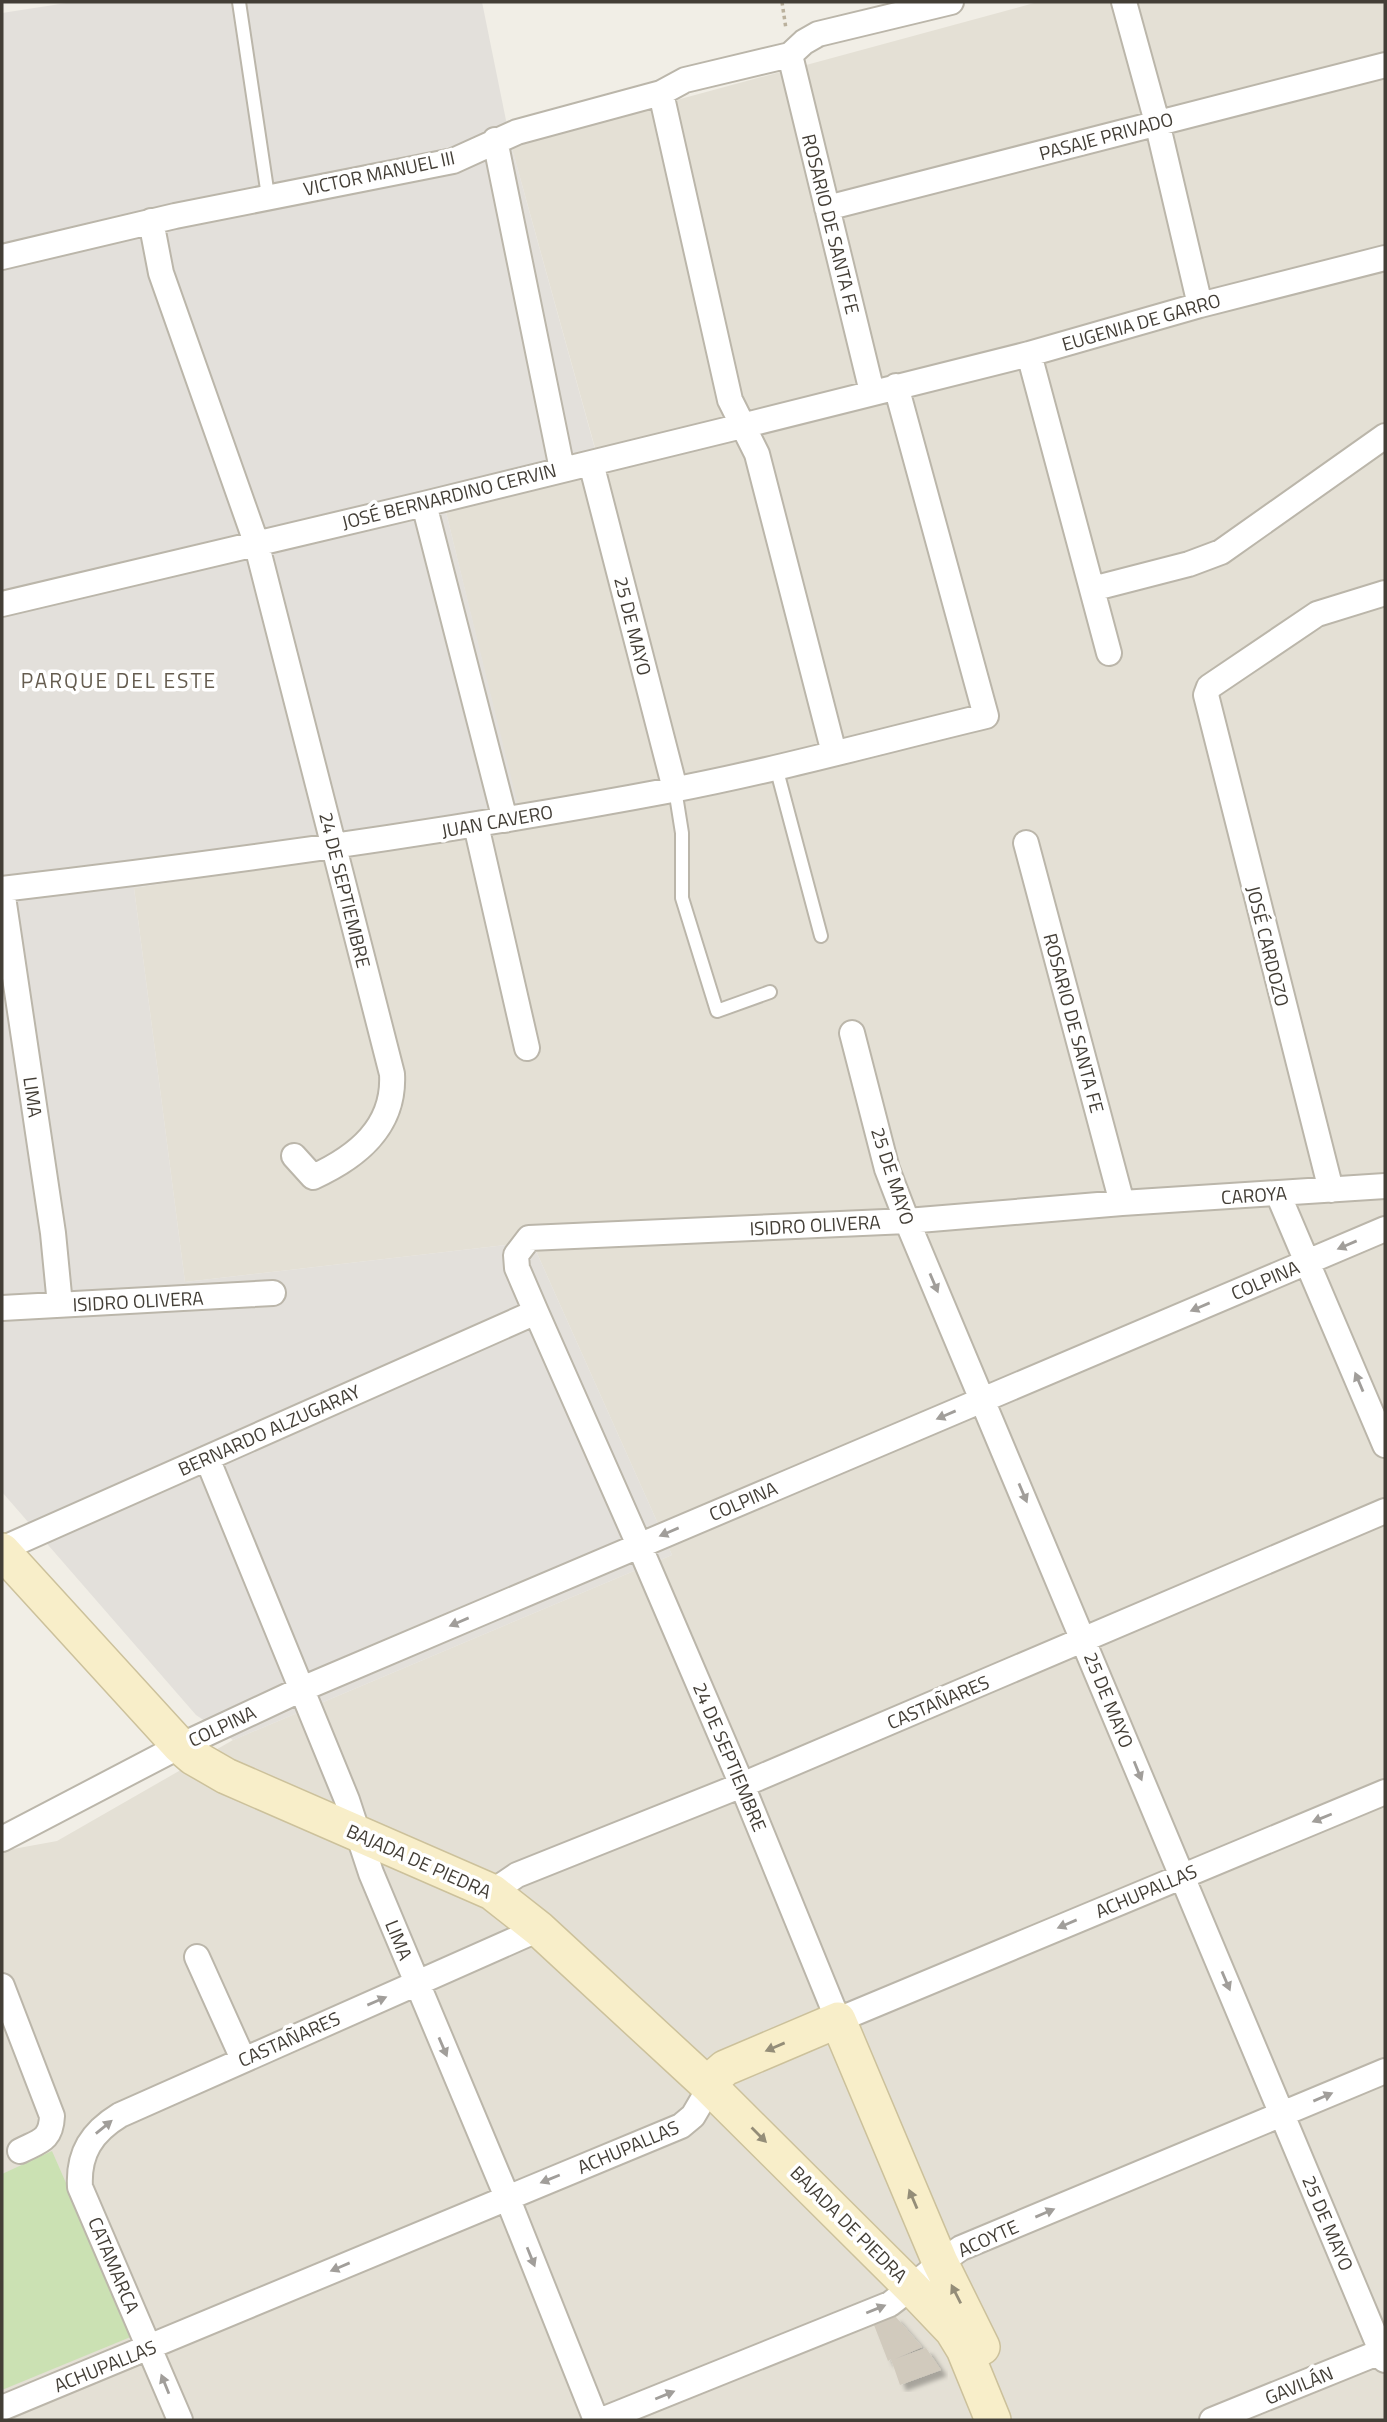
<svg xmlns="http://www.w3.org/2000/svg" width="1387" height="2422" font-family="'Titillium Web',sans-serif">
	<style>
		.residential { fill: #e4e0d5 }
		.industrial { fill: #e3e0db }
		.green { fill: #cbe1b3 }
		.building { fill: #d1cabd; filter: url(#shadow) }
		.lines { fill: none; stroke-linecap: round; stroke-linejoin: round }
		.lane-casing { stroke: #bbb6aa; stroke-width: 16 }
		.street-casing { stroke: #bbb6aa; stroke-width: 28 }
		.secondary-casing { stroke: #ccc19b; stroke-width: 38 }
		.path { stroke: #bbb19d; stroke-width: 3.5; stroke-dasharray: 3.5 3.5; stroke-linecap: butt }
		.lane { stroke: #fff; stroke-width: 12 }
		.street { stroke: #fff; stroke-width: 24 }
		.secondary { stroke: #f8eec9; stroke-width: 35 }
		.oneway { fill: #a19e9a }
		.oneway2 { fill: #948d78 }
		.labels { text-anchor: middle; stroke-width: 7; stroke-linejoin: round; paint-order: stroke }
		.street-label { font-size: 19px; fill: #433e36; stroke: #fff }
		.neighbourhood-label { font-size: 21px; letter-spacing: 2px; fill: #655c4f; stroke: #fff }
	</style>
	<defs>
		<filter id="shadow"><feDropShadow dx="6" dy="6" stdDeviation="2" flood-color="#0004"/></filter>
	</defs>
	<rect width="100%" height="100%" fill="#f1eee6"/>
	<path class="residential" d="M1038,2h347v2418h-1383v-569l55,-10 176,-101 439,-185 -140,-313 -347,40 -51,-394 388,-62 -77,-318 155,-42 -89,-321z"/>
	<path class="industrial" d="M73,2h409l29,143 89,322 -155,41 78,318 -389,62 51,394 347,-40 140,313 -439,185 -37,-25 -194,-223v-1479z"/>
	<path class="green" d="M52,2151l81,185 -131,54v-216z"/>
	<path class="building" d="M895,2316l27,31 -27,12 31,-11 15,22 -41,15 -9,-26 -3,2 -14,-36z"/>
	<g class="lines">
		<g class="lane-casing">
			<path id="lane" d="M239,2l29,194
				M776,767l45,169
				M675,789l7,44v65l35,113 53,-19"/>
		</g>
		<g class="street-casing">
			<path id="street" d="M1124,2l33,120 43,183
				M790,55l82,337
				M790,55l14,-13 14,-8 133,-32
				M661,93l69,307 27,54 77,299
				M495,140l67,329
				M827,208l558,-143
				M151,221l10,52 95,269 136,532c3,53 -35,83 -79,103l-19,-21
				M2,257l173,-41 278,-55 64,-29 144,-39 24,-13 105,-25
				M1029,354l80,299
				M591,463l84,326
				M424,504l81,316
				M1092,589l97,-25 32,-12 164,-116
				M2,604l422,-100 318,-78 287,-72 171,-49 185,-47
				M476,825l51,223
				M1026,843l96,360
				M2,889c224,-26 448,-57 670,-99 105,-20 210,-49 314,-74l-90,-330
				M2,890l51,343 7,72
				M852,1033l35,136 20,52 478,1139
				M1385,1186l-263,17 -215,18 -378,17 -13,17 1,13 19,44 103,233 103,240 96,235 547,-228
				M1331,1190l-125,-495 3,-8 108,-73 68,-21
				M1278,1194l107,251
				M2,1308l271,-15
				M207,1458l140,342 24,73 136,324 89,223
				M2,1549l534,-237
				M2,1839l178,-93 122,-57 1083,-460
				M492,1892l25,-17 225,-90 643,-274
				M197,1957l46,102
				M2,1986l50,130c-1,25 -13,25 -32,35
				M2,2408l679,-282 12,-10 17,-29
				M180,2420l-100,-233c-2,-34 12,-55 40,-72l419,-186
				M602,2420l288,-116c24,-18 46,-39 71,-56l424,-177
				M1212,2420l173,-70"/>
		</g>
		<g class="secondary-casing">
			<path id="secondary" d="M2,1551l178,195 13,11 33,19 266,116 47,37 171,158 202,201 41,43 11,18 29,71
				M710,2087l7,-12 8,-7 113,-48 102,242 42,85"/>
		</g>
		<path class="path" d="M782,2l4,27"/>
		<use href="#lane" class="lane"/>
		<use href="#street" class="street"/>
		<use href="#secondary" class="secondary"/>
	</g>
	<defs><path id="oneway-solid" d="M-6-.8H1V-3.2L6.5 0L1 3.2V.8H-6Z" transform="scale(1.75)"/></defs>
	<g class="oneway">
		<use href="#oneway-solid" transform="translate(1347 1245) rotate(157)"/>
		<use href="#oneway-solid" transform="translate(934 1283) rotate(67)"/>
		<use href="#oneway-solid" transform="translate(1200 1307) rotate(157)"/>
		<use href="#oneway-solid" transform="translate(1359 1382) rotate(-113)"/>
		<use href="#oneway-solid" transform="translate(946 1415) rotate(157)"/>
		<use href="#oneway-solid" transform="translate(1023 1493) rotate(67)"/>
		<use href="#oneway-solid" transform="translate(669 1532) rotate(157)"/>
		<use href="#oneway-solid" transform="translate(459 1622) rotate(157)"/>
		<use href="#oneway-solid" transform="translate(1138 1771) rotate(68)"/>
		<use href="#oneway-solid" transform="translate(1322 1818) rotate(158)"/>
		<use href="#oneway-solid" transform="translate(1067 1924) rotate(157)"/>
		<use href="#oneway-solid" transform="translate(1226 1981) rotate(67)"/>
		<use href="#oneway-solid" transform="translate(377 2001) rotate(-23)"/>
		<use href="#oneway-solid" transform="translate(443 2047) rotate(67)"/>
		<use href="#oneway-solid" transform="translate(1323 2097) rotate(-23)"/>
		<use href="#oneway-solid" transform="translate(104 2127) rotate(-39)"/>
		<use href="#oneway-solid" transform="translate(550 2179) rotate(158)"/>
		<use href="#oneway-solid" transform="translate(1045 2213) rotate(-23)"/>
		<use href="#oneway-solid" transform="translate(531 2257) rotate(68)"/>
		<use href="#oneway-solid" transform="translate(340 2267) rotate(157)"/>
		<use href="#oneway-solid" transform="translate(876 2309) rotate(-22)"/>
		<use href="#oneway-solid" transform="translate(165 2384) rotate(-112)"/>
		<use href="#oneway-solid" transform="translate(665 2395) rotate(-22)"/>
	</g>
	<g class="oneway2">
		<use href="#oneway-solid" transform="translate(775 2047) rotate(157)"/>
		<use href="#oneway-solid" transform="translate(759 2135) rotate(45)"/>
		<use href="#oneway-solid" transform="translate(913 2199) rotate(-113)"/>
		<use href="#oneway-solid" transform="translate(956 2294) rotate(-117)"/>
	</g>
	<g class="labels">
		<g class="street-label">
			<text transform="translate(1106 136) rotate(-15)" y="7">PASAJE PRIVADO</text>
			<text transform="translate(379 173) rotate(-12)" y="7">VICTOR MANUEL III</text>
			<text transform="translate(831 224) rotate(76)" y="7">ROSARIO DE SANTA FE</text>
			<text transform="translate(1141 322) rotate(-16)" y="7">EUGENIA DE GARRO</text>
			<text transform="translate(449 496) rotate(-14)" y="7">JOSÉ BERNARDINO CERVIN</text>
			<text transform="translate(633 626) rotate(76)" y="7">25 DE MAYO</text>
			<text transform="translate(497 821) rotate(-10)" y="7">JUAN CAVERO</text>
			<text transform="translate(345 890) rotate(76)" y="7">24 DE SEPTIEMBRE</text>
			<text transform="translate(1268 946) rotate(76)" y="7">JOSÉ CARDOZO</text>
			<text transform="translate(1074 1023) rotate(75)" y="7">ROSARIO DE SANTA FE</text>
			<text transform="translate(33 1097) rotate(82)" y="7">LIMA</text>
			<text transform="translate(893 1176) rotate(72)" y="7">25 DE MAYO</text>
			<text transform="translate(1254 1195) rotate(-4)" y="7">CAROYA</text>
			<text transform="translate(815 1225) rotate(-3)" y="7">ISIDRO OLIVERA</text>
			<text transform="translate(1265 1280) rotate(-23)" y="7">COLPINA</text>
			<text transform="translate(138 1301) rotate(-3)" y="7">ISIDRO OLIVERA</text>
			<text transform="translate(269 1430) rotate(-24)" y="7">BERNARDO ALZUGARAY</text>
			<text transform="translate(743 1501) rotate(-23)" y="7">COLPINA</text>
			<text transform="translate(1109 1700) rotate(68)" y="7">25 DE MAYO</text>
			<text transform="translate(938 1702) rotate(-23)" y="7">CASTAÑARES</text>
			<text transform="translate(222 1726) rotate(-25)" y="7">COLPINA</text>
			<text transform="translate(730 1757) rotate(67)" y="7">24 DE SEPTIEMBRE</text>
			<text transform="translate(419 1861) rotate(24)" y="7">BAJADA DE PIEDRA</text>
			<text transform="translate(1146 1891) rotate(-23)" y="7">ACHUPALLAS</text>
			<text transform="translate(399 1940) rotate(68)" y="7">LIMA</text>
			<text transform="translate(289 2039) rotate(-24)" y="7">CASTAÑARES</text>
			<text transform="translate(628 2147) rotate(-23)" y="7">ACHUPALLAS</text>
			<text transform="translate(1328 2223) rotate(67)" y="7">25 DE MAYO</text>
			<text transform="translate(849 2224) rotate(45)" y="7">BAJADA DE PIEDRA</text>
			<text transform="translate(988 2238) rotate(-24)" y="7">ACOYTE</text>
			<text transform="translate(114 2265) rotate(67)" y="7">CATAMARCA</text>
			<text transform="translate(105 2366) rotate(-22)" y="7">ACHUPALLAS</text>
			<text transform="translate(1299 2385) rotate(-22)" y="7">GAVILÁN</text>
		</g>
		<g class="neighbourhood-label">
			<text x="119" y="688">PARQUE DEL ESTE</text>
		</g>
	</g>
	<rect width="1387" height="2422" fill="none" stroke="#433e36" stroke-width="7"/>
</svg>
